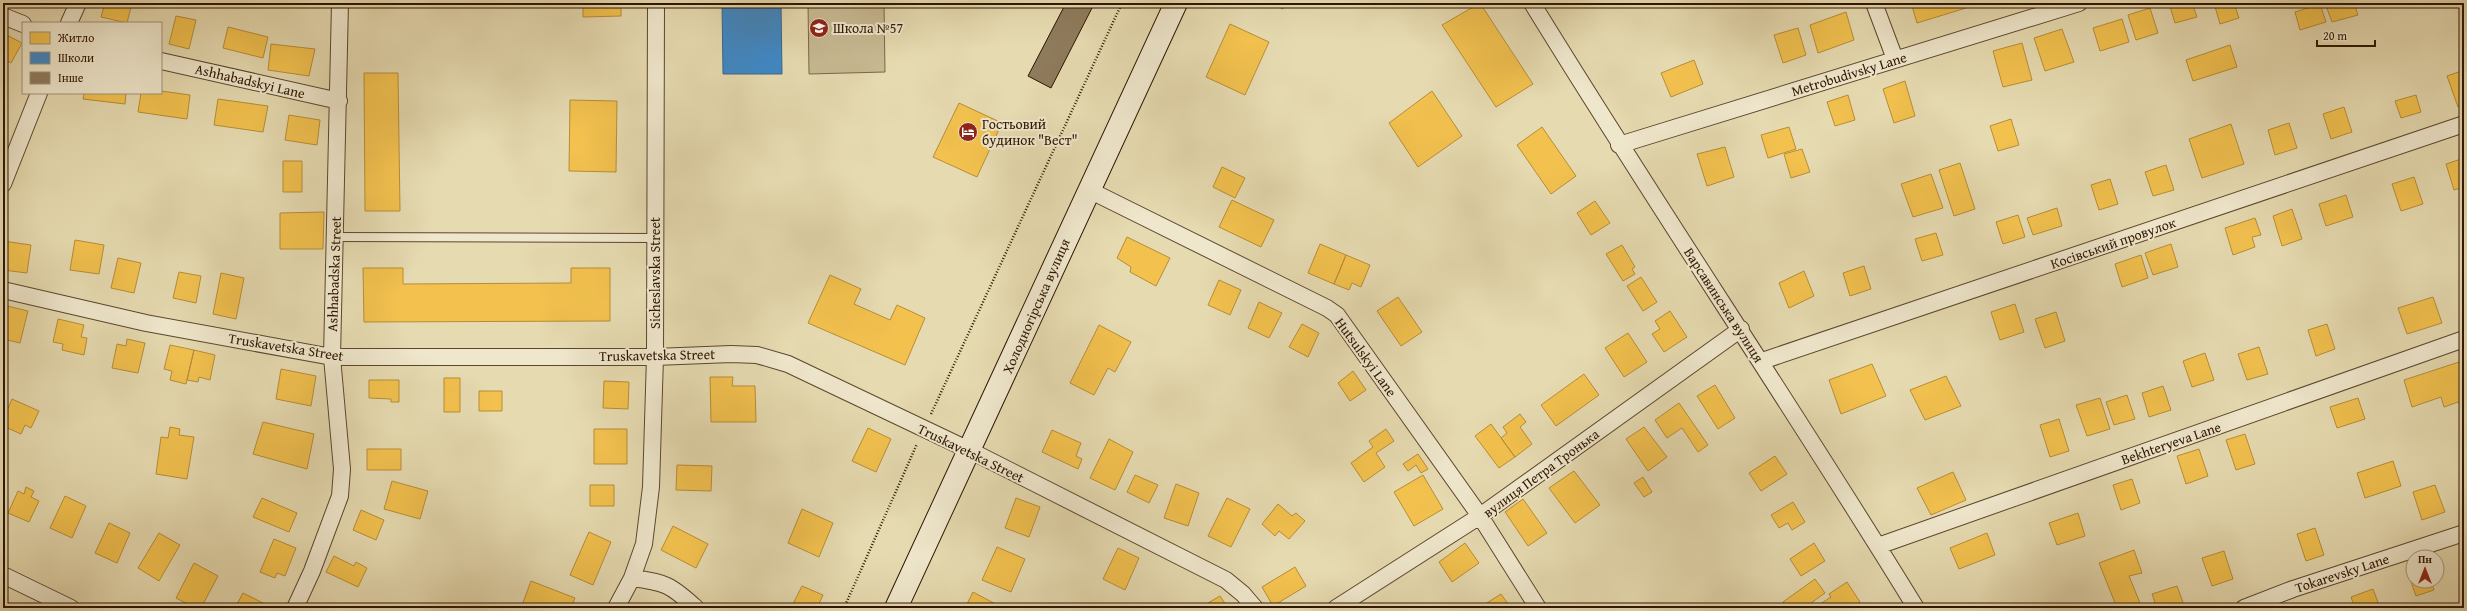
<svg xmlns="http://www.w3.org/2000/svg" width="2467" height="611" font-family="'Gentium Book Plus',serif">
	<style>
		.green { fill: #c7b992; stroke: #7a6749 }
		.homes { fill: #f2c14e; stroke: #b78d37 }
		.schools { fill: #3f88c5; stroke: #3a668a }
		.building { fill: #8e7b5c; stroke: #2e1500 }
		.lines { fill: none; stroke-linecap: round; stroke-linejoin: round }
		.lane-casing { stroke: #5c462c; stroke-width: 10 }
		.street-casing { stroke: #5c462c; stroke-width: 18 }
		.secondary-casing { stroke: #2e1500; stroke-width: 24 }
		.path { stroke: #2e1500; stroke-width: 2.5; stroke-dasharray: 1 2; stroke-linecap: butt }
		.lane { stroke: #efe7cc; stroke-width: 8 }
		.street { stroke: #efe7cc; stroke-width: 16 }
		.secondary { stroke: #efe7cc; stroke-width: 22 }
		.labels { text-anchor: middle; stroke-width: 4; stroke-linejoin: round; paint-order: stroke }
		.poi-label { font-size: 14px; fill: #2e1500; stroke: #efe7cc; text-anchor: start }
		.street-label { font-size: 14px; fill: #2e1500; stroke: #efe7cc }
	</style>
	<rect width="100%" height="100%" fill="#e6dab0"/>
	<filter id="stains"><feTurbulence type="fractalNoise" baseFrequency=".005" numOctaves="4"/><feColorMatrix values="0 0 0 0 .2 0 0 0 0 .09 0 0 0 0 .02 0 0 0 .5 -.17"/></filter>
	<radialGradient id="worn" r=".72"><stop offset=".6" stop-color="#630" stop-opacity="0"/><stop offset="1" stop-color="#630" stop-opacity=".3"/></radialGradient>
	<path class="green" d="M808,3h76l1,69 -76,2z"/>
	<path class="homes" d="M105,3h27l-5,20 -26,-6z
		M583,3h38v13l-38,1z
		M1270,3h15l-2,6z
		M1480,3l53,81 -37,23 -54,-82z
		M1917,3h47l2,5 -49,15 -5,-17z
		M2169,3h23l5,14 -22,6z
		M2214,3h20l5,15 -19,6z
		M2325,3h29l4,12 -26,7z
		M2320,4l6,18 -26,8 -5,-18z
		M2150,8l8,25 -22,7 -8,-25z
		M1846,12l8,28 -36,13 -8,-28z
		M176,16l20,4 -7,29 -20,-5z
		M2122,19l7,23 -29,9 -7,-23z
		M1230,24l39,18 -24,53 -39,-18z
		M228,27l40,10 -5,21 -40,-10z
		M1798,28l8,27 -23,8 -9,-28z
		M2062,29l12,33 -29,9 -11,-33z
		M3,33l19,10 -11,20 -8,-4z
		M2022,43l10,37 -29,7 -10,-36z
		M271,44l44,5 -6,27 -41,-6z
		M2230,45l7,22 -44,14 -7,-21z
		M1694,60l9,24 -32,13 -10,-24z
		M2464,70v35l-6,2 -11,-31z
		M364,73h34l2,138h-35z
		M1905,81l10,35 -21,7 -11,-34z
		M161,91l29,4 -3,24 -49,-7 3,-19h20z
		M1432,91l30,45 -44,31 -29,-44z
		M84,93h42l-1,11 -42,-5z
		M1848,95l7,25 -20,6 -8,-24z
		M2416,95l5,17 -20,6 -6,-17z
		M218,99l50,7 -5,26 -49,-7z
		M570,100l47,1 -1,71 -47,-1z
		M959,103l43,20 -25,54 -44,-20z
		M2344,107l8,25 -21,7 -8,-25z
		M289,115l31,5 -3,25 -32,-5z
		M2011,119l8,26 -21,6 -8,-25z
		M2289,123l8,25 -22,7 -7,-25z
		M2231,124l13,40 -42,14 -13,-39z
		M1542,127l34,49 -25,18 -34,-49z
		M1789,127l7,22 -28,9 -7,-23z
		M1725,147l9,30 -27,9 -10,-32z
		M1802,149l8,23 -19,6 -7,-24z
		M2464,158v29l-10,3 -8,-26z
		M283,161h19v31h-19z
		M1960,163l15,46 -21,7 -15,-46z
		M2166,165l8,25 -21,6 -8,-24z
		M1222,167l23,11 -10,20 -22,-11z
		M1931,174l12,34 -30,9 -12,-33z
		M2414,177l9,27 -22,7 -9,-27z
		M2110,179l8,25 -19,6 -8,-25z
		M2346,195l7,22 -27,9 -7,-22z
		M1232,200l42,20 -13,27 -42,-20z
		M1595,201l15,22 -19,12 -14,-22z
		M2057,208l5,18 -29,9 -6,-17z
		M2292,209l10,30 -20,7 -9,-30z
		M324,212l-1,37h-43v-36z
		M2018,215l7,22 -22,7 -7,-22z
		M2255,218l6,17 -9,2 3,10 -22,8 -8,-27z
		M1936,233l7,22 -21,6 -7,-22z
		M1127,237l43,21 -14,28 -26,-14 1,-5 -14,-9z
		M75,240l29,5 -5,29 -29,-4z
		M3,241l28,4 -4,28 -24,-3z
		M1320,244l26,11 -12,29 -26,-11z
		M2171,244l7,23 -25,8 -8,-22z
		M1622,245l13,22 -3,2 3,5 -12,7 -17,-27z
		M1346,255l24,10 -9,22 -9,-4 -3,7 -15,-6z
		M2141,255l7,23 -26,9 -7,-23z
		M118,258l23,5 -7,30 -23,-5z
		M1864,266l7,23 -21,7 -7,-23z
		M363,268h40v16l168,-1v-15h39v53l-246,1z
		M1804,271l10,25 -25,12 -10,-25z
		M179,272l22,4 -5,27 -23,-5z
		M221,273l23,5 -8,41 -23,-5z
		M830,275l31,14 -7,15 36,16 7,-15 28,13 -20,47 -97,-42z
		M1641,277l16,25 -14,9 -16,-25z
		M1219,280l22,10 -11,25 -22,-10z
		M2464,284v17l-5,-15z
		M1398,297l24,35 -21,14 -24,-35z
		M2433,297l9,26 -35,11 -9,-26z
		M1259,302l23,11 -13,25 -21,-10z
		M2015,304l9,28 -24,8 -9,-28z
		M3,305l25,6 -8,32 -17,-4z
		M1670,311l17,26 -23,15 -12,-18 8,-5 -5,-8z
		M2056,312l9,29 -20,7 -10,-29z
		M58,319l26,6 -3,12 6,1 -3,17 -22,-5 1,-6 -10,-2z
		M1302,324l17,9 -11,24 -19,-10z
		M2327,324l8,25 -19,7 -8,-26z
		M1099,325l32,17 -16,30 -7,-4 -14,27 -24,-12z
		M1628,333l19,29 -23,15 -19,-29z
		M127,339l18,4 -7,30 -26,-5 5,-24 9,2z
		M170,345l24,5 -8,34 -16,-4 2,-9 -8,-2z
		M2259,347l9,27 -21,6 -9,-26z
		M194,350l21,5 -5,25 -11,-3 -1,5 -11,-2z
		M2205,353l9,27 -22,7 -9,-26z
		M2459,362l5,16v22l-20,7 -3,-10 -29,10 -8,-27z
		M1872,364l14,32 -45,18 -12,-34z
		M281,369l35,7 -5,30 -35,-7z
		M1353,371l13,19 -16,11 -12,-18z
		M1584,374l15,21 -43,31 -15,-21z
		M1946,376l15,30 -36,14 -15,-30z
		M710,377h23l-1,9h23l1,36h-45z
		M444,378h16v34h-16z
		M369,380h30v22h-8v-3l-22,-1z
		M604,381l25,1 -1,27 -25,-1z
		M1715,385l20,33 -17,11 -21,-33z
		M2163,386l8,24 -22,7 -7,-24z
		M479,391h23v20h-23z
		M2127,395l8,24 -21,6 -8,-23z
		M2100,398l10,31 -23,7 -11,-31z
		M2358,398l7,21 -28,9 -7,-21z
		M12,399l27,12 -8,17 -6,-3 -4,9 -18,-8v-6z
		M1679,403l29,42 -10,7 -16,-24 -15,10 -12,-18z
		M1520,414l6,8 -6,5 12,17 -17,13 -14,-19 6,-5 -4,-6z
		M2059,419l10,32 -19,6 -10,-32z
		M263,422l51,12 -7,35 -54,-15z
		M1491,424l24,33 -16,11 -24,-32z
		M170,427l10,2 -1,6 15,2 -7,42 -31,-5 5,-37 7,1z
		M1644,427l23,30 -19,14 -22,-32z
		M868,428l23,11 -15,33 -24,-11z
		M594,429h33v35h-33z
		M1386,429l8,12 -18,12 9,14 -21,15 -13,-19 22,-16 -4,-6z
		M1052,430l29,13 -5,13 6,3 -4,10 -36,-17z
		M2245,434l10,30 -19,6 -10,-30z
		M1109,439l24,13 -18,38 -25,-12z
		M367,449h34v21h-34z
		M2199,449l9,27 -22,8 -9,-28z
		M1418,454l10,15 -7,4 -5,-8 -8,6 -5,-7z
		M1775,456l12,18 -26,17 -12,-18z
		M2393,461l8,25 -36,12 -8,-25z
		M677,465l35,1 -1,25 -35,-1z
		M1574,471l26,34 -25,18 -26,-35z
		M1953,472l13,28 -35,15 -14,-27z
		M1135,475l23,10 -9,18 -22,-11z
		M1423,475l20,34 -29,17 -20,-34z
		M1643,477l9,15 -8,5 -10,-14z
		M2132,479l8,24 -19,7 -8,-25z
		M392,481l36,10 -8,28 -36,-10z
		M1176,484l23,9 -11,33 -24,-8z
		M590,485h24v21h-24z
		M2435,485l10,27 -23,8 -9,-28z
		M26,487l8,4 -3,6 8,4 -10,21 -21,-9 10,-22 6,3z
		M65,496l21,10 -14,32 -22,-10z
		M262,498l35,15 -8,19 -36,-15z
		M1016,498l24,9 -11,30 -24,-9z
		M1227,498l23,11 -19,38 -23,-11z
		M1523,499l24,34 -19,13 -23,-34z
		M1793,502l12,20 -13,8 -4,-7 -9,5 -8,-13z
		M1278,504l14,12 4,-3 9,8 -16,18 -10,-8 -4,5 -13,-12z
		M802,509l31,14 -14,34 -31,-14z
		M361,510l23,10 -8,20 -23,-10z
		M2078,513l7,23 -28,9 -8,-22z
		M109,523l21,10 -13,30 -22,-10z
		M673,526l35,18 -12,24 -35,-18z
		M2315,528l9,27 -18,6 -9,-27z
		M589,532l22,10 -18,43 -23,-10z
		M159,533l21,12 -21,36 -21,-13z
		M1987,533l8,22 -36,14 -9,-21z
		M274,539l22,9 -11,28 -8,-3 -2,5 -15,-6z
		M1465,543l14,20 -27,19 -13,-20z
		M1814,543l11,18 -24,15 -11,-17z
		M997,547l28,12 -14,33 -29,-12z
		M1118,548l21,10 -14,32 -22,-11z
		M2134,550l8,23 -13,3 13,32h-25l-18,-45z
		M2224,551l9,28 -21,7 -10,-28z
		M334,556l20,10 2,-4 11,6 -9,19 -32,-15z
		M194,563l24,13 -17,32h-6l-19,-10z
		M1295,567l11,19 -33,20 -11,-19z
		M2413,575v6h18l3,9 -18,6 -7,-20z
		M1815,579l10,14 -21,15h-17l-4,-6z
		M531,581l44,17 -4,10h-50z
		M1847,582l13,20 -9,6h-37l17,-11 -2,-3z
		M802,586l21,9 -6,13h-26z
		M2177,586l8,22h-28l-5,-14z
		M2373,589l7,19h-25l-4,-11z
		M973,592l30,16h-38z
		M243,593l26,13 -34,2z
		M1501,594l10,14h-32z
		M1220,596l8,12h-26l-1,-1z"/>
	<path class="schools" d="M722,3h59l1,71h-59z"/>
	<path class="building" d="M1066,3h16l10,5 -41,80 -23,-12z"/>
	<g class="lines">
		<g class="lane-casing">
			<path id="lane" d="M335,237l320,1"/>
		</g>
		<g class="street-casing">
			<path id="street" d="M1532,3c125,204 259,401 384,605
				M1874,3l21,56
				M3,16l20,8
				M69,23l9,-20
				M161,61l178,40
				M1619,145l460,-142
				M3,184l36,-91
				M1089,190l238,118 10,7 143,201 58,92
				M3,290l143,33 186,34h323l76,-3 26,1 31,9 183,87 255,129 17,14 12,14
				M1762,361l702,-237
				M1878,546l586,-207
				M3,575l68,33
				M632,578c33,4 39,7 64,30
				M295,608l17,-37 28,-75 2,-27 -10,-112 8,-354
				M616,608l16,-30 12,-34 7,-57 4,-130 1,-354
				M1336,608l144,-92 261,-187
				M2244,608l49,-19 171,-56"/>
		</g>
		<g class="secondary-casing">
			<path id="secondary" d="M896,608l280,-605"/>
		</g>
		<path class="path" d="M931,414l191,-411
			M844,608l73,-164"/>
		<use href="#lane" class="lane"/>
		<use href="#street" class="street"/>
		<use href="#secondary" class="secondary"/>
	</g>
	<defs>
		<g id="school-disc" transform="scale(1)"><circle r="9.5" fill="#8f2418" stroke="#efe7cc"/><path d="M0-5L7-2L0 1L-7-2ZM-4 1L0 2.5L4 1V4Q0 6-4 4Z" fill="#fff"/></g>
		<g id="hotel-disc" transform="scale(1)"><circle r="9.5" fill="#8f2418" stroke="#efe7cc"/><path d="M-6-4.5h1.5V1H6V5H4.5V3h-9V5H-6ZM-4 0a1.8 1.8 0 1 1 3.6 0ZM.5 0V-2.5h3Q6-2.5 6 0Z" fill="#fff"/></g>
	</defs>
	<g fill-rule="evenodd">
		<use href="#school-disc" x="819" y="28"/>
		<use href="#hotel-disc" x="968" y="132"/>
	</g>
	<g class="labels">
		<g class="poi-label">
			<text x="833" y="33">Школа №57</text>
			<text x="982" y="129">Гостьовий<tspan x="982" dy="16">будинок "Вест"</tspan></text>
		</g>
		<g class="street-label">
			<text transform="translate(1849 74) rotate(-17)" y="5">Metrobudivsky Lane</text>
			<text transform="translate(250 81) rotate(13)" y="5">Ashhabadskyi Lane</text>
			<text transform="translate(2113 243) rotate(-19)" y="5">Косівський провулок</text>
			<text transform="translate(655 273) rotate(-90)" y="5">Sicheslavska Street</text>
			<text transform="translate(334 274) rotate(-88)" y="5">Ashhabadska Street</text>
			<text transform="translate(1724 305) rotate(57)" y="5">Варсавинська вулиця</text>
			<text transform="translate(1036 306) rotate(-66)" y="5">Холодногірська вулиця</text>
			<text transform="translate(286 347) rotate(9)" y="5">Truskavetska Street</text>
			<text transform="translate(657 355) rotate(-1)" y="5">Truskavetska Street</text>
			<text transform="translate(1366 357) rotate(54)" y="5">Hutsulskyi Lane</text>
			<text transform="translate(2171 443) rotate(-19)" y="5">Bekhteryeva Lane</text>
			<text transform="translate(971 453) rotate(26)" y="5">Truskavetska Street</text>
			<text transform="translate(1541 473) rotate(-36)" y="5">вулиця Петра Тронька</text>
			<text transform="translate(2342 573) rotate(-18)" y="5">Tokarevsky Lane</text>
		</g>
	</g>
	<rect width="2467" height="611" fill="none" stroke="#e6dab0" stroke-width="16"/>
	<rect x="4" y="4" width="2459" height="603" fill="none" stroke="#2e1500" stroke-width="2"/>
	<rect x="8" y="8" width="2451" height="595" fill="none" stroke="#2e1500"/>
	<rect x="22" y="22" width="140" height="72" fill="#efe7cc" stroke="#a2937a"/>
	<rect x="30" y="32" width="20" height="12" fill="#f2c14e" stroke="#a2937a"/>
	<text x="58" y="42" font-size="12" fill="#2e1500">Житло</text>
	<rect x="30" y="52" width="20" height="12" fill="#3f88c5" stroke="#a2937a"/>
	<text x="58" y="62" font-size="12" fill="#2e1500">Школи</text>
	<rect x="30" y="72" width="20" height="12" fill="#8e7b5c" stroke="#a2937a"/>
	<text x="58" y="82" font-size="12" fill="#2e1500">Інше</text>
	<g transform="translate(2425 569)"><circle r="19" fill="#efe7cc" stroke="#a2937a"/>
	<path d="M0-3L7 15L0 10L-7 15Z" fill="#8f2418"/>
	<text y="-6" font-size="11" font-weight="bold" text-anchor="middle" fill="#2e1500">Пн</text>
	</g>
	<path d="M2317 40v6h58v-6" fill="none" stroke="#2e1500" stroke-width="2"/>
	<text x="2323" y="40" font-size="12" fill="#2e1500" stroke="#efe7cc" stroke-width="3" paint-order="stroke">20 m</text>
	<rect width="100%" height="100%" filter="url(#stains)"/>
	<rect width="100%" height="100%" fill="url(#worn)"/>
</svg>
